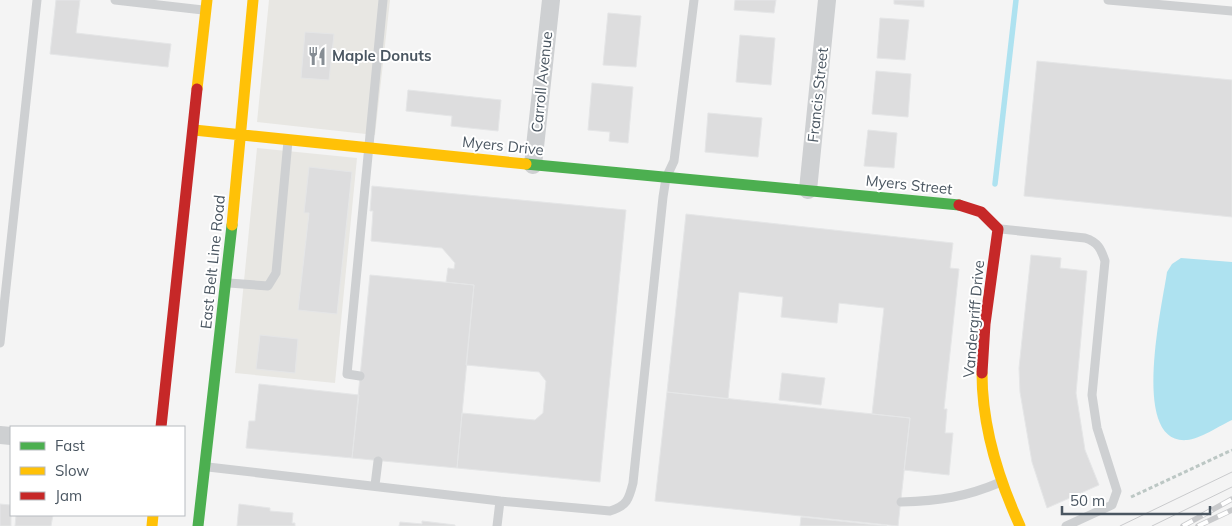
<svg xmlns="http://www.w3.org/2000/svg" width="1232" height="526" font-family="Mulish,sans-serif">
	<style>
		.commercial { fill: #e8e7e3 }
		.water { fill: #aee2f0 }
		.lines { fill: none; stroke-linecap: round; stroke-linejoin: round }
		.stream { stroke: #aee2f0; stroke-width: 5.5 }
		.building { fill: #ddddde; stroke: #e5e6e7 }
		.path { stroke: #bcc7c4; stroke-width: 3; stroke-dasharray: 4 2.5; stroke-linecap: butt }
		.lane { stroke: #ced0d2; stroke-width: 9 }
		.street { stroke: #ced0d2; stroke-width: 18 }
		.fast { stroke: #4caf50; stroke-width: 11 }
		.slow { stroke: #ffc107; stroke-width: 11 }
		.jam { stroke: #c62828; stroke-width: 11 }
		.tram { stroke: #c9cacc; stroke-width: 1 }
		.rail-casing { stroke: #c9cacc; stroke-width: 5.5 }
		.rail { stroke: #fff; stroke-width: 4; stroke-dasharray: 11; stroke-linecap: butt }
		.labels { text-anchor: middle; stroke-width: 4; stroke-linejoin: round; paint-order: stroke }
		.poi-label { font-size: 15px; font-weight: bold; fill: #4a5661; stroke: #fff; text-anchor: start }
		.street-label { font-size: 15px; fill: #4a5661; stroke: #fff }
	</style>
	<rect width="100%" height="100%" fill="#f4f4f4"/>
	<path class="commercial" d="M269,0h121l-15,135 -118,-13z
		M257,148l100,10 -22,225 -100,-10z"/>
	<path class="water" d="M1181,258l51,4v158c-11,5 -34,20 -45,20 -58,5 -24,-138 -20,-168l5,-8z"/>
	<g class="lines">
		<path class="stream" d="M995,184l21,-184"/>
	</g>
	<path class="building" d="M56,0h24l-4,33 95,11 -3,23 -118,-13z
		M735,0h41l-2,13 -40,-3z
		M894,0h30v7l-30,-3z
		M608,13l33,3 -5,51 -33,-2z
		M880,18l29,2 -4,40 -28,-2z
		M305,32l29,2 -5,46 -28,-2z
		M740,35l35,3 -4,47 -35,-3z
		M1037,61l195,19v137l-208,-21z
		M876,71l35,3 -3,43 -36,-3z
		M592,83l41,4 -5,56 -19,-2 1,-9 -22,-2z
		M408,90l93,10 -3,31 -47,-5 1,-10 -46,-5z
		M708,113l54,5 -4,39 -53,-5z
		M868,130l29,3 -3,35 -30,-2z
		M309,167l43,5 -15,142 -39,-4 11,-97h-5z
		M372,186l254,24 -26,272 -143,-14 5,-55 73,7 8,-7 3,-32 -7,-9 -73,-7 8,-80 -28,-3 2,-14 6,1 1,-6 -13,-15 -71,-7 2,-30h-3z
		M686,214l267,29 -3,25 9,1 -15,140h3l-2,24h8l-4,42 -45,-5 6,-52 -38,-4 12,-106 -45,-5 -2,20 -56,-6 2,-20 -44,-5 -11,107 -61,-7z
		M1031,255l30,3 -1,10 27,3 -11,122 9,57 14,35 -52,23 -15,-46 -12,-70 -1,-24z
		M370,275l104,10 -17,183 -105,-10z
		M260,335l38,4 -3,34 -39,-4z
		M782,373l43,5 -4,27 -42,-5z
		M259,384l100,11 -7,63 -106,-10 3,-27h6z
		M667,392l243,26 -12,108 -243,-25z
		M0,504l11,1v21h-11z
		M239,504l31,4v3l23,2 -1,10h3v3h-58z
		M16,515h37l-2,11h-36z
		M801,517l86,9h-87z
		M422,521l33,4v1h-56l1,-4 22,2z"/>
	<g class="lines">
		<path class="path" d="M1131,497l101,-47"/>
		<path class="lane" d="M115,0l88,10
			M1108,0l124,11
			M1001,229l84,9c13,4 16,11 20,23l-13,134 5,33 20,63 -5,14 -46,21
			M229,283l39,3 8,-13 12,-132
			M0,343l37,-343
			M360,376l-13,-2 36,-374
			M208,467l292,34 110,10c17,-5 19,-12 23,-28l30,-286 3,-19 8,-17 20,-161
			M375,485l3,-24
			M901,502c38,-1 65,-5 100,-20
			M497,526l3,-25"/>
		<path class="street" d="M533,165l18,-165
			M808,190l19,-190
			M0,435l11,1"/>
		<path class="fast" d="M526,164l433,41
			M198,526l34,-301"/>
		<path class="slow" d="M197,89l10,-89
			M194,130l332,34
			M232,225l21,-225
			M982,373c0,53 16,105 38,153
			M152,526l1,-11"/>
		<path class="jam" d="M959,205l22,7 17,17 -13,95 -3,49
			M161,427l36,-338"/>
		<path class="tram" d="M1120,526l112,-54
			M1152,526l80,-39"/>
		<g class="rail-casing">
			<path id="rail" d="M1183,526l49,-27
				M1198,526l34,-16"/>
		</g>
		<use href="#rail" class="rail"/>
	</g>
	<defs>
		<g id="restaurant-bare" transform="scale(1.5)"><path d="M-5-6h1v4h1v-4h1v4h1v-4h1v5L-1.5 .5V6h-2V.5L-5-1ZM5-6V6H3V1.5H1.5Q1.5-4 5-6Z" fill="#868d94" stroke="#fff" stroke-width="2.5" paint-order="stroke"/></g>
	</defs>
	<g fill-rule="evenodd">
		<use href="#restaurant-bare" x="317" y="56"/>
	</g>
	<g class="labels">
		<g class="poi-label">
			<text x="332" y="61">Maple Donuts</text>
		</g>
		<g class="street-label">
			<text transform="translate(542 82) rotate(-84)" y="5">Carroll Avenue</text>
			<text transform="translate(818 95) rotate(-84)" y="5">Francis Street</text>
			<text transform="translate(503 146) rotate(6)" y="5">Myers Drive</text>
			<text transform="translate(909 185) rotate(6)" y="5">Myers Street</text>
			<text transform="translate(213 262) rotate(-84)" y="5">East Belt Line Road</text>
			<text transform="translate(974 319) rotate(-85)" y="5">Vandergriff Drive</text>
		</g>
	</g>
	<rect x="10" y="426" width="175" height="90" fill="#ffffff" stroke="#b7bbc0"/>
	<rect x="20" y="442" width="25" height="8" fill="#4caf50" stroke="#b7bbc0"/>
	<text x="55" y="451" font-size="15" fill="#4a5661">Fast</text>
	<rect x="20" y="467" width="25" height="8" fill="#ffc107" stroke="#b7bbc0"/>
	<text x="55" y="476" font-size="15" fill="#4a5661">Slow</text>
	<rect x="20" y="492" width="25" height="8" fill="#c62828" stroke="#b7bbc0"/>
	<text x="55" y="501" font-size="15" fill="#4a5661">Jam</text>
	<path d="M1062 506v8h148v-8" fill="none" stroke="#4a5661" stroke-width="2.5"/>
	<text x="1070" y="506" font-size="15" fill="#4a5661" stroke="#ffffff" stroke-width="4" paint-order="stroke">50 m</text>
</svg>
